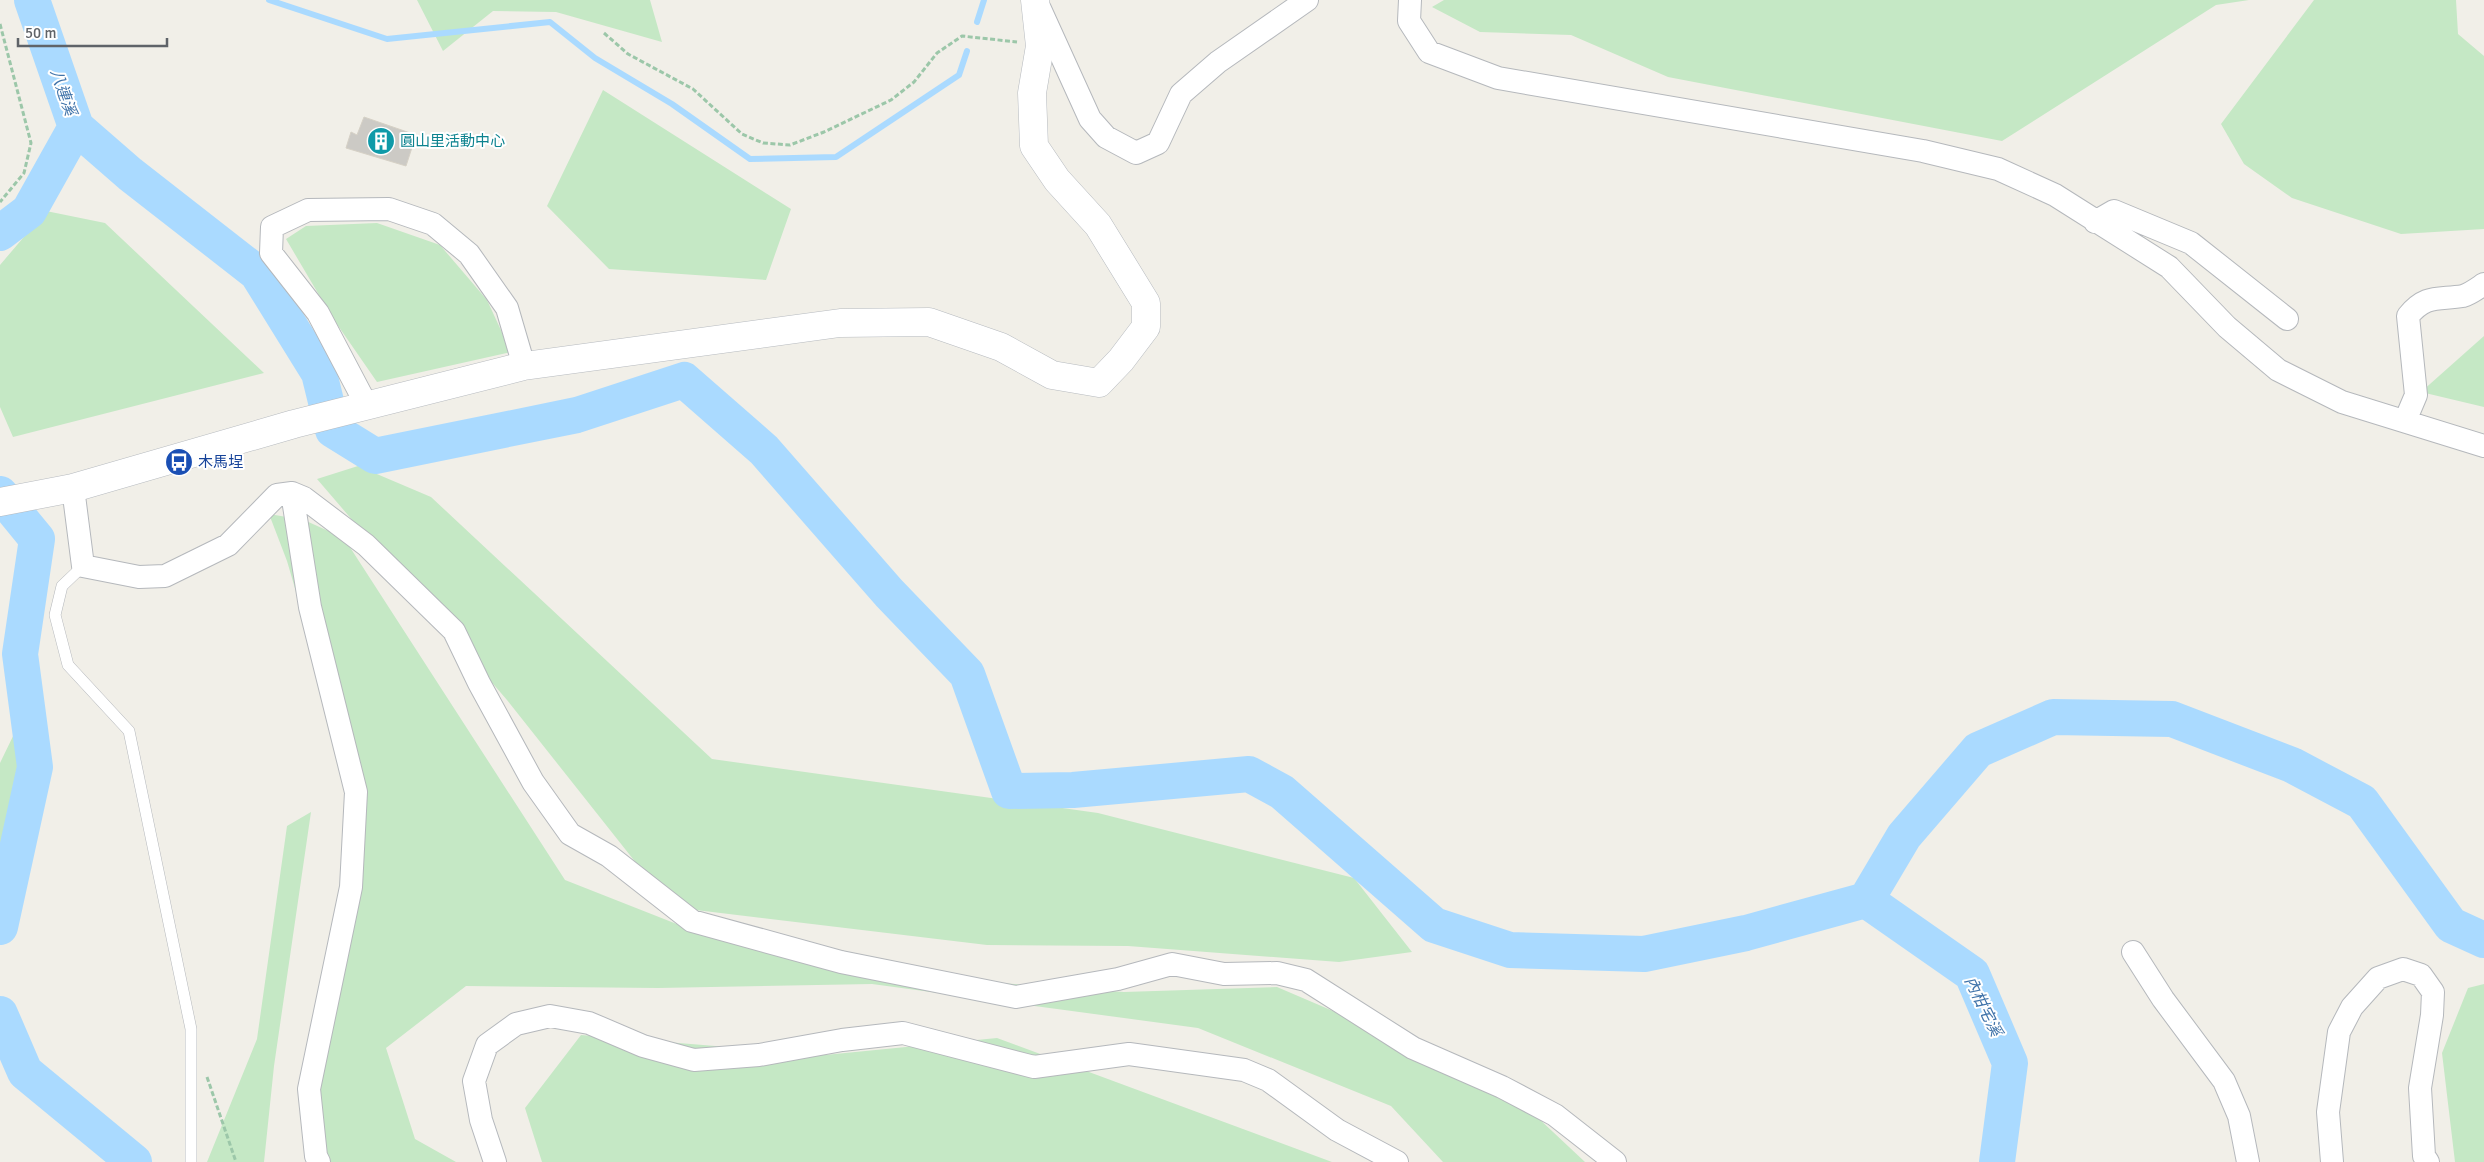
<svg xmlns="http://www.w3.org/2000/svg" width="2484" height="1162" font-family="Signika,'Noto Sans TC',sans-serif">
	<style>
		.green { fill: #c5e8c5 }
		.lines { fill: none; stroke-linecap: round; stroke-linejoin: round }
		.stream { stroke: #aadaff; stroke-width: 6 }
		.river { stroke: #aadaff; stroke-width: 36 }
		.building { fill: #cccac5; stroke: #d6d1c6 }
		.lane-casing { stroke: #b5b8bc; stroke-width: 12 }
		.street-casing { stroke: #b5b8bc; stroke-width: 24 }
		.secondary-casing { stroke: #b6babf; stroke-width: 29 }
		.path { stroke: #9cc7a9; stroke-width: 3; stroke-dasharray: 5 2.5; stroke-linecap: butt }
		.lane { stroke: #fff; stroke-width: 11 }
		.street { stroke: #fff; stroke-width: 22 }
		.secondary { stroke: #fff; stroke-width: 28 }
		.labels { text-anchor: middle; stroke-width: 4; stroke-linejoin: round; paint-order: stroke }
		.culture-label { font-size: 15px; fill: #0d838f; stroke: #fff; text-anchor: start }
		.transit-label { font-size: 15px; fill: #164399; stroke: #fff; text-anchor: start }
		.water-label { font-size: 16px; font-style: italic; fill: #4174aa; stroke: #fff }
	</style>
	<rect width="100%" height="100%" fill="#f1efe8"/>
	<path class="green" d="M417,0h233l12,42 -106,-30 -63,-1 -50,40z
		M1444,0h805l-33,5 -214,136 -334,-64 -97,-42 -91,-3 -48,-25z
		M2314,0h142l2,34 26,22v173l-83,5 -109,-36 -48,-34 -23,-40z
		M603,90l188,119 -25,71 -157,-11 -62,-63z
		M46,211l59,12 159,150 -251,64 -13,-30v-142z
		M377,223l63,22 47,55 24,52 -134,30 -45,-65 -46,-78 20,-13z
		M2484,336v71l-63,-15z
		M358,466l73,31 281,262 386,54 256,65 58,74 -73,10 -211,-16 -141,-1 -316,-38 -164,-207 -190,-221z
		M269,514l35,6 40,18 221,342 132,52 152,40 275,20 153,-5 224,96 84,79h-142l-52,-56 -193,-78 -326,-44 -214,4 -192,-2 -80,62 29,91 41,23h-129l-20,-44 40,-190 4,-163 -19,-50 -45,-154z
		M16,730l18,13 -34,135v-115z
		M311,812l-37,254 -10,96h-57l50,-123 30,-213z
		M2484,984v178h-29l-13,-109 26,-65z
		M581,1035l244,20 172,-17 335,124h-790l-17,-54z"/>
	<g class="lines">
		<path class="stream" d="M269,0l118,39 163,-17 45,36 77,46 78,55 86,-2 123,-82 8,-24
			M977,22l7,-22"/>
		<path class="river" d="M32,0l44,127
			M76,127l54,47 127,99 62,100 14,57 42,26 202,-41 107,-35 80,70 125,143 78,81 42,117 64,-1 176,-16 33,18 152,133 76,25 134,4 102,-21 120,-33 38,-64 74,-86 75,-33 119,2 120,46 70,37 89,123 33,15
			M0,233l29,-22 47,-84
			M0,494l37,45 -17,115 15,113 -35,160
			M1866,900l106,74 38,89 -13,99
			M0,1014l25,58 109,90"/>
	</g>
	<path class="building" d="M364,117l52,18 -10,31 -60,-18 5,-16 6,3z"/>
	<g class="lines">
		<g class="lane-casing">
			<path id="lane" d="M83,566l-21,20 -7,29 13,50 61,66 62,298v133"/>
		</g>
		<g class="street-casing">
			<path id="street" d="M1410,0l-1,21 20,31 69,26 425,73 75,18 57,26 114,72 58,60 51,43 64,32 142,44
				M1040,9l50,110 16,18 30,16 22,-10 23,-49 37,-32 89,-62
				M2095,222l19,-11 77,32 96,76
				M367,406l-49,-93 -47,-60 1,-26 36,-17 81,-1 44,15 36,30 38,54 17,58
				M2405,421l11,-26 -8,-79c18,-22 30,-16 55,-20 7,-2 15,-8 21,-12
				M73,488l10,78 56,11 26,-1 63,-31 49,-50 15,-2 12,5 62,47 88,86 25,52 54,99 37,52 39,22 83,65 149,41 175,35 102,-18 54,-15 52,10 53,-1 29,7 107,68 89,39 53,28 60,47
				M292,493l18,114 46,185 -5,95 -42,202 7,67 3,6
				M2133,952l30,47 61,82 15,35 9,46
				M495,1162l-14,-42 -7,-39 13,-36 29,-21 34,-8 39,7 54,23 51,14 65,-5 83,-15 61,-7 131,34 95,-13 115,16 24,10 69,50 60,32
				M2332,1162l-4,-50 11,-80 13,-25 26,-29 25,-9 18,6 12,17 -1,23 -12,73 4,68 4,6"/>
		</g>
		<g class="secondary-casing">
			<path id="secondary" d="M0,502l73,-14 221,-64 230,-58 316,-43 89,-1 72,25 51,28 47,8 22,-23 25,-33v-24l-48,-78 -41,-45 -23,-34 -2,-53 8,-47 -5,-46"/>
		</g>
		<path class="path" d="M0,24l31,119 -7,30 -24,29
			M604,33l24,21 65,35 49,45 21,9 27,2 34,-13 67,-32 23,-18 23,-29 25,-17 55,6
			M207,1077l29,85"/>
		<use href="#lane" class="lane"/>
		<use href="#street" class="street"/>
		<use href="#secondary" class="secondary"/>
	</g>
	<defs>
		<g id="building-disc" transform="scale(1.4375)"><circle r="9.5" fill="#0f9aa8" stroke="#fff"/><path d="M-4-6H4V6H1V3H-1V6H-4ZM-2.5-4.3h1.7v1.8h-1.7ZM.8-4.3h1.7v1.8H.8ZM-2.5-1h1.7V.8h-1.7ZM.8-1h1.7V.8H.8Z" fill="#fff"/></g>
		<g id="bus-disc" transform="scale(1.4375)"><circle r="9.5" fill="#1a4fb4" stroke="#fff"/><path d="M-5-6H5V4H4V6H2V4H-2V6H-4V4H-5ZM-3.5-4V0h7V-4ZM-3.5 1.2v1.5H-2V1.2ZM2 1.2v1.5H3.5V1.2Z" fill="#fff"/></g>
	</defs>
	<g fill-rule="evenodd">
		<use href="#building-disc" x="381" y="141"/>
		<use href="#bus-disc" x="179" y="462"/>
	</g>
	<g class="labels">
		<g class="culture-label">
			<text x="400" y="146">圓山里活動中心</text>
		</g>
		<g class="transit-label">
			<text x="198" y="467">木馬埕</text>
		</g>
		<g class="water-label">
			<text transform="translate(64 92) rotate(71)" y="6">八連溪</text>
			<text transform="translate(1984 1006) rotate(64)" y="6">內柑宅溪</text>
		</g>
	</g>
	<path d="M18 38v8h149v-8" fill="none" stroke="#5f6368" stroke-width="2.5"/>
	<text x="25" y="38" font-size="15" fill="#5f6368" stroke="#ffffff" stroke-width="4" paint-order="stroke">50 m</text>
</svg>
